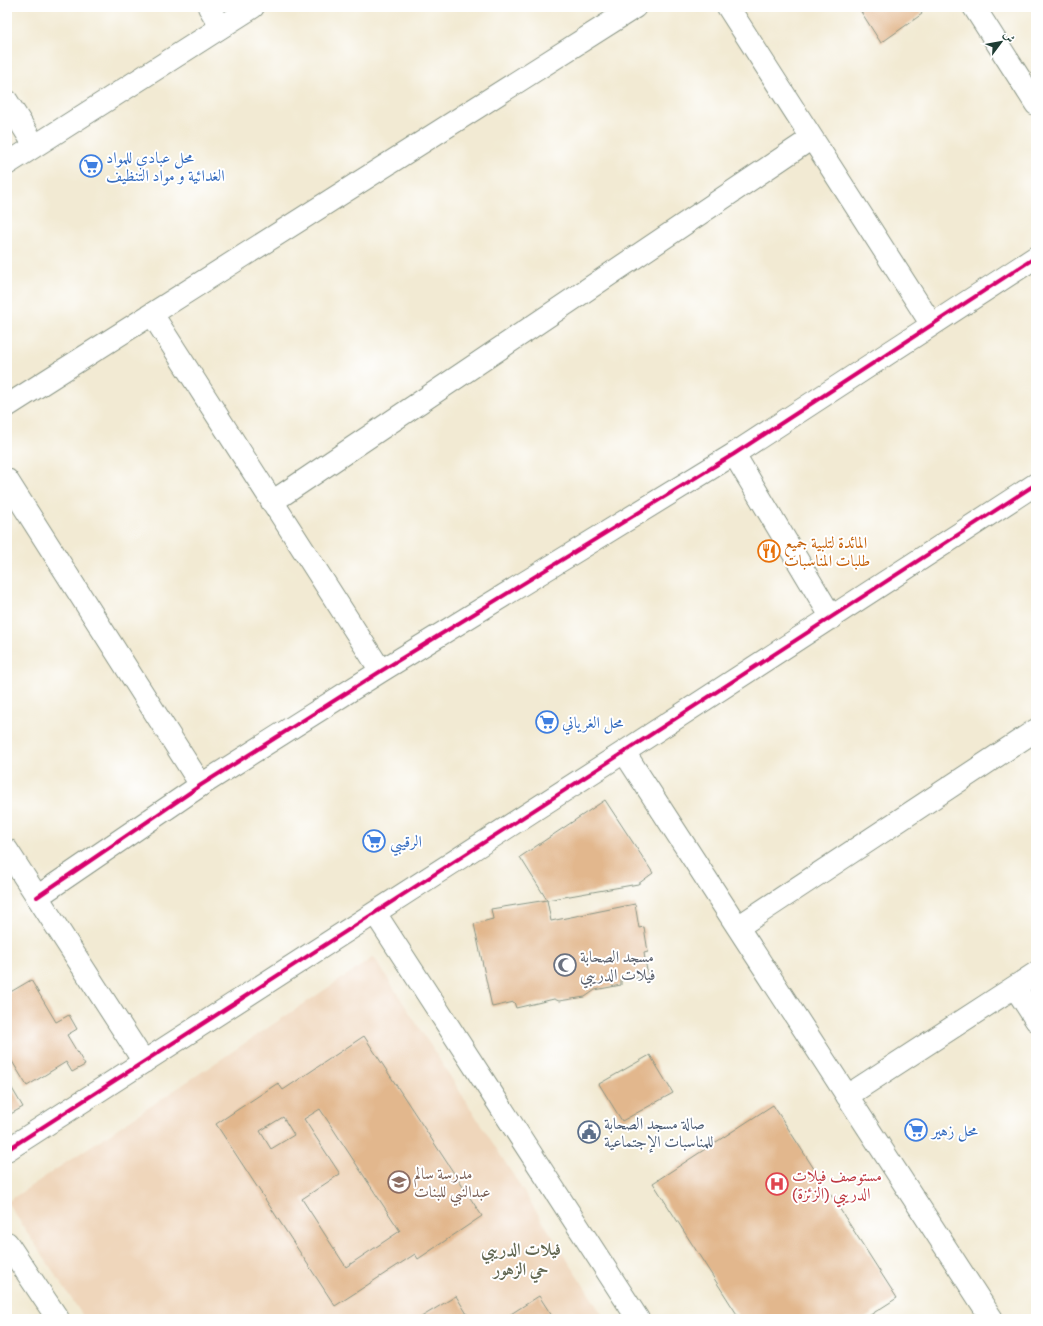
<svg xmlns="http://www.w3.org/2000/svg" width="1043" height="1326" font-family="'IM FELL DW Pica',Amiri,serif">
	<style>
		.built { fill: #efd6bb }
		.building { fill: #e2b78d; fill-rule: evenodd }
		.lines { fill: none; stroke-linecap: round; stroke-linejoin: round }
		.minor-casing { stroke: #889484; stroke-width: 24 }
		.minor { stroke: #fff; stroke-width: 22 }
		.cycleway-casing { stroke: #fff; stroke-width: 6 }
		.cycleway { stroke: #d6006c; stroke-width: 4 }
		.labels { text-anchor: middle; stroke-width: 4; stroke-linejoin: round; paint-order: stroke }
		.shop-label { font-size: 16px; fill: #366cbe; stroke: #fff; text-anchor: start }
		.food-label { font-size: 16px; fill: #c56008; stroke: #fff; text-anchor: start }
		.worship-label { font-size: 16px; fill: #5b616d; stroke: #fff; text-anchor: start }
		.service-label { font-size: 16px; fill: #4e5e75; stroke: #fff; text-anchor: start }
		.education-label { font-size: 16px; fill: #785e54; stroke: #fff; text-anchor: start }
		.health-label { font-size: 16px; fill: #be3a42; stroke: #fff; text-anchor: start }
		.neighbourhood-label { font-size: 17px; font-weight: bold; fill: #636853; stroke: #fff }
	</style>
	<rect width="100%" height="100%" fill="#fff"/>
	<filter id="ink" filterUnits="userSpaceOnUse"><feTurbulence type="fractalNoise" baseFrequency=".025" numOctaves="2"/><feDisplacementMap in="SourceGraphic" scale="8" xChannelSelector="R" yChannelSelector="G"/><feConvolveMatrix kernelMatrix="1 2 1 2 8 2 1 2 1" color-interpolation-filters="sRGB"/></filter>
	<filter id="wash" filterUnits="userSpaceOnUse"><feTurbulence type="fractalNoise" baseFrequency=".012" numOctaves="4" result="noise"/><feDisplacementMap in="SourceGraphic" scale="16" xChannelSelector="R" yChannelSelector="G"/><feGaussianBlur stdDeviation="0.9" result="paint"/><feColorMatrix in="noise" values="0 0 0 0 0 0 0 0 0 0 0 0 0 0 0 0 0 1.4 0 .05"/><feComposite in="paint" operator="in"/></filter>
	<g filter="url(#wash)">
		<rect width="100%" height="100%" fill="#f2ead3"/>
		<path class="built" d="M374,957l231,362h-520l-78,-117z"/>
		<g id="blocks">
			<path class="building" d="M858,7h60l4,7 -41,29z
				M605,800l48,73 -15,11 -91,16 -27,-43z
				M547,900l4,21 84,-17 4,24 5,-1 4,25 -4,1 4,24 -27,3v5l-26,5 -10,7 -26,4 -5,-2 -38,9 -2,-6 -22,5 -18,-83 19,-5 -2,-10z
				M31,980l25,42 13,-7 8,14 -10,6 18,30 -13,7 -6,-10 -39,24 -20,-33v-59z
				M364,1036l118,180 -64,43 -3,-5 -80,52 -119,-182 62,-41 5,7zM320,1109l80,122 -54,36 -44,-68 38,-25 -36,-55zM283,1117l11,18 -23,14 -11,-18z
				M650,1055l23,38 -51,28 -23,-37z
				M7,1080l16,27 -16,9z
				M773,1105l124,193 -33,21h-124l-87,-136z
				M456,1296l14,23h-52z
				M539,1296l15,23h-51z"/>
		</g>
	</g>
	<g filter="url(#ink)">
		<use href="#blocks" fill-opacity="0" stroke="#889484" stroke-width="1"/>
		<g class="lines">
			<g class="minor-casing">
				<path id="minor" d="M209,7l12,20
					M728,7l204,318
					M974,7l62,97
					M7,101l28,45
					M7,164l246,-157
					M152,314l229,357
					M7,406l628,-399
					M734,454l98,164
					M7,480l194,305
					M272,502l540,-364
					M624,752l368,567
					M7,850l137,212
					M37,897l164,-112 180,-114 353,-217 302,-197
					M375,913l263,406
					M738,927l298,-197
					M1015,987l21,33
					M847,1096l189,-123
					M7,1150l617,-398 412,-268
					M7,1243l51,76"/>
			</g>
			<use href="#minor" class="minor"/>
			<g class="cycleway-casing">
				<path id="cycleway" d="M37,897l164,-112 180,-114 353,-217 302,-197
					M7,1150l617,-398 412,-268"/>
			</g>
			<use href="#cycleway" class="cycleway"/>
		</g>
	</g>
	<defs>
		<g id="supermarket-ring" transform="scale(1.15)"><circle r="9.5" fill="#fff" stroke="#3f7fe0" stroke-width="1.5"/><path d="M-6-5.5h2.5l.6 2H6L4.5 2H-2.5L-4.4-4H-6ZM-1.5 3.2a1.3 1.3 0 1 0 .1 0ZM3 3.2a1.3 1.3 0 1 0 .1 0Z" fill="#3f7fe0"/></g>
		<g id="restaurant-ring" transform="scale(1.15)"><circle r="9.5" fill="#fff" stroke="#e8710a" stroke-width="1.5"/><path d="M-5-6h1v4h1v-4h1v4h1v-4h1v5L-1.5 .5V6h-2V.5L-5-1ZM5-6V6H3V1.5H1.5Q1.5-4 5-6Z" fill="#e8710a"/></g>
		<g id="mosque-ring" transform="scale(1.15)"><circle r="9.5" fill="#fff" stroke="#6b7280" stroke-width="1.5"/><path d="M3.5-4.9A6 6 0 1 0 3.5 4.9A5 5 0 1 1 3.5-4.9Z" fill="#6b7280"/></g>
		<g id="civic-ring" transform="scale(1.15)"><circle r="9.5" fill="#fff" stroke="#5c6f8a" stroke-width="1.5"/><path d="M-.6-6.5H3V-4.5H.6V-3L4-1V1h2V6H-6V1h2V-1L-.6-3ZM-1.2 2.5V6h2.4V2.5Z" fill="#5c6f8a"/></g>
		<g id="school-ring" transform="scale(1.15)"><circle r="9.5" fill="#fff" stroke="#8d6e63" stroke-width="1.5"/><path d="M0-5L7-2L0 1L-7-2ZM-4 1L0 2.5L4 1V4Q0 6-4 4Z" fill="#8d6e63"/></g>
		<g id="hospital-ring" transform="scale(1.15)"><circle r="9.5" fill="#fff" stroke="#e0444e" stroke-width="1.5"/><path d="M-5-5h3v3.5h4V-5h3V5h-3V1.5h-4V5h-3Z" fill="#e0444e"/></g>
	</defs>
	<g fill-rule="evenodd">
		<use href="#supermarket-ring" x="91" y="166"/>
		<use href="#restaurant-ring" x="769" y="551"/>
		<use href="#supermarket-ring" x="547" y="722"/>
		<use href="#supermarket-ring" x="374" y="841"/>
		<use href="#mosque-ring" x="565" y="965"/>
		<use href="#supermarket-ring" x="916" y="1130"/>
		<use href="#civic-ring" x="589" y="1132"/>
		<use href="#school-ring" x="399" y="1182"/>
		<use href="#hospital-ring" x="777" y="1184"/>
	</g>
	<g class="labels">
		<g class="shop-label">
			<text x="106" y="163">محل عبادي للمواد<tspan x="106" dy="18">الغدائية و مواد التنظيف</tspan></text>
			<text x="562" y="728">محل الغرياني</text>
			<text x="390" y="847">الرقيبي</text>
			<text x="932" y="1136">محل زهير</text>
		</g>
		<g class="food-label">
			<text x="784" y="548">المائدة لتلبية جميع<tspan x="784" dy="18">طلبات المناسبات</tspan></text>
		</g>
		<g class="worship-label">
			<text x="580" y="962">مسجد الصحابة<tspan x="580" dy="18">فيلات الدريبي</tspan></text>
		</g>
		<g class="service-label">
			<text x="604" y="1129">صالة مسجد الصحابة<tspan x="604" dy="18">للمناسبات الإجتماعية</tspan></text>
		</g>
		<g class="education-label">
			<text x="414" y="1179">مدرسة سالم<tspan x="414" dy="18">عبدالنبي للبنات</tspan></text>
		</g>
		<g class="health-label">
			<text x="792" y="1181">مستوصف فيلات<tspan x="792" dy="18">الدريبي (الزئزة)</tspan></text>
		</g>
		<g class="neighbourhood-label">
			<text x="521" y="1255">فيلات الدريبي<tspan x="521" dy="20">حي الزهور</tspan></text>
		</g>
	</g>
	<rect width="1043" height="1326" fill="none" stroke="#fff" stroke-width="24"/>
	<g transform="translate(1001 42) rotate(58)" stroke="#ffffff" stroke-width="3" paint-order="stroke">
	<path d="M0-3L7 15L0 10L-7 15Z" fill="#1f3d34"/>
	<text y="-6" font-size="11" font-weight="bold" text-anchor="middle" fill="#1f3d34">ش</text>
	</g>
</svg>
